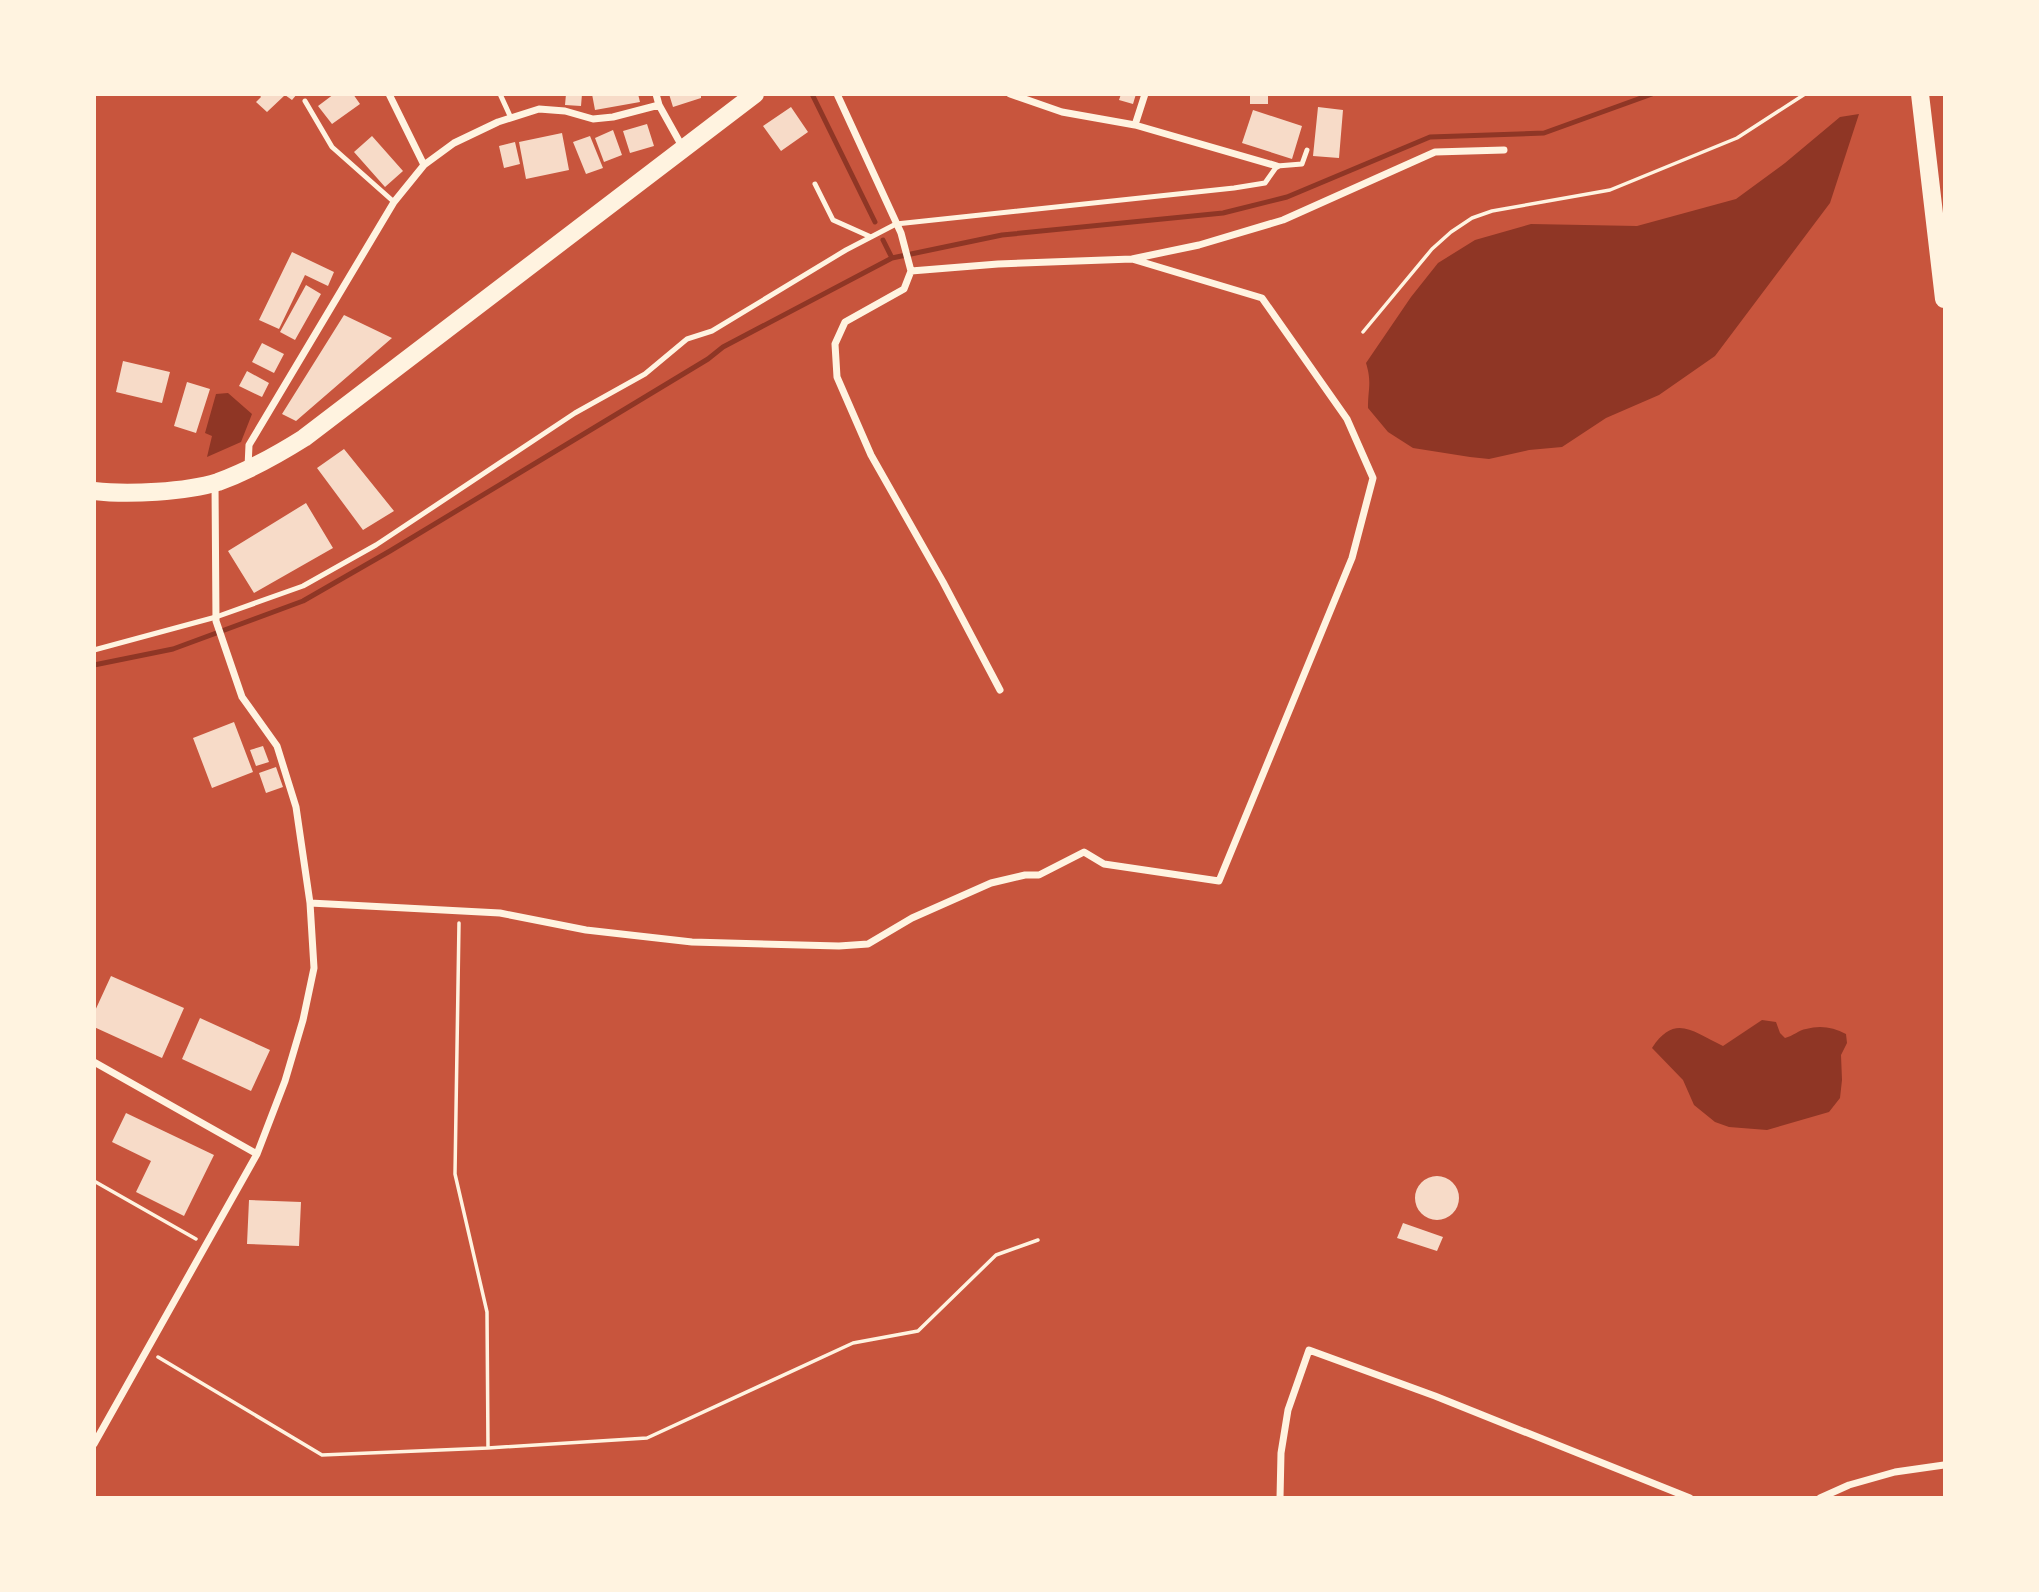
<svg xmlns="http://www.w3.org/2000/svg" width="2039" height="1592" font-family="'Source Sans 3',sans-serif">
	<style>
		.water { fill: #8f3625 }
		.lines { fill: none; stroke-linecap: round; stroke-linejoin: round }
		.stream { stroke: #8f3625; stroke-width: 5 }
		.building { fill: #f7dbc8 }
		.path { stroke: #fff3e0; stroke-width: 3.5 }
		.service { stroke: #fff3e0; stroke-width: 5 }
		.minor { stroke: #fff3e0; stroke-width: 7 }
		.primary { stroke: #fff3e0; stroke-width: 18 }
	</style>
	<rect width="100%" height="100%" fill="#c8553d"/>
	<path class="water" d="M1859,114l-29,89 -115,153 -56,39 -53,23 -44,29 -33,3 -40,9 -19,-2 -57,-9 -25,-16 -20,-24c0,-20 4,-25 -2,-45l45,-66 27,-34 37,-23 56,-16 106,2 99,-27 49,-36 55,-46z
		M228,393l24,21 -11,28 -34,15 5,-21 -7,-3 11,-39z
		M1762,1020l14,2 4,11 5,5c8,-2 14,-8 21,-9 14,-4 27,-2 40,5l1,9 -6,12 1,25 -2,18 -11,14 -62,18 -38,-3 -14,-5 -21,-17 -11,-25 -31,-32c23,-35 41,-16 71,-2z"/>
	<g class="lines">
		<path class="stream" d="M812,94l63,128
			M883,240l9,18
			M94,665l79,-16 130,-48 87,-50 318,-192 15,-12 169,-89 110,-23 221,-22 64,-16 143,-60 114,-4 108,-39"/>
	</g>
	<path class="building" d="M259,94h38l-5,6 -7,-5 -18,17 -11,-10 5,-5z
		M334,94h19l7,10 -28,20 -14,-18z
		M566,94h16l-1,12 -16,-1z
		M592,94h46l2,8 -45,8z
		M669,94h32v4l-28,9z
		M1121,94h15l-3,10 -14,-4z
		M1250,94h18v10h-18z
		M791,107l17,25 -27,19 -18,-25z
		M1318,107l25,3 -4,48 -26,-2z
		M1253,110l49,16 -10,33 -50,-16z
		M647,124l7,22 -24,7 -7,-22z
		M613,130l9,25 -18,7 -9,-24z
		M562,133l7,37 -43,9 -7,-37z
		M372,136l31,35 -18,16 -31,-35z
		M590,136l13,32 -17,6 -13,-32z
		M515,142l5,22 -16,4 -5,-22z
		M292,252l42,20 -6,14 -23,-11 -26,54 -20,-9z
		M306,285l15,9 -26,46 -15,-8z
		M344,315l48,23 -96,83 -14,-7z
		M262,343l22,11 -10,19 -22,-11z
		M123,361l47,11 -8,31 -46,-11z
		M247,371l22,12 -7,14 -23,-11z
		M187,382l23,7 -14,44 -22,-7z
		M344,449l50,62 -31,19 -46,-62z
		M306,503l27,45 -79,45 -26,-42z
		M234,722l19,50 -41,16 -19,-50z
		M263,746l6,16 -13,4 -6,-16z
		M276,767l7,20 -17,6 -7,-20z
		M111,976l73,32 -22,50 -68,-31v-14z
		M200,1018l70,32 -19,41 -69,-32z
		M126,1113l88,42 -30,61 -48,-24 15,-31 -39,-19z
		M1415 1198a22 22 0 1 1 44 0a22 22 0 1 1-44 0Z
		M249,1200l52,2 -2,44 -52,-2z
		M1403,1223l40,14 -6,14 -40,-13z"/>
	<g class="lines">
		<path class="path" d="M1363,332l69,-83 19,-17 21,-14 20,-7 118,-21 127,-52 68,-44
			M459,923l-4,251 32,138 1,135
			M94,1181l102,58
			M158,1357l164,98 166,-7 159,-10 206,-95 65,-12 78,-76 42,-15"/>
		<path class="service" d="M500,94l11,24
			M305,101l27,46 62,55
			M815,184l18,36 38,17
			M94,650l122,-33 87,-31 73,-41 199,-132 70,-39 42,-35 25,-8 134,-81 50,-26 338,-36 31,-5 12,-17 25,-2 5,-14"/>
		<path class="minor" d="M389,94l35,71
			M656,94l3,11 24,43
			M837,94l64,139 10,38 -7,18 -59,33 -10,22 2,33 34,78 72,127 57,108
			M1010,94l52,18 73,13 142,41
			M1135,125l10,-31
			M911,271l87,-7 134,-5 67,-14 84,-25 152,-68 69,-2
			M248,467l1,-22 145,-243 30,-37 30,-22 44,-21 41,-13 26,2 28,8 20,-2 46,-12
			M310,903l190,10 86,17 106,12 147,4 29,-2 44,-26 79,-35 34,-8h14l45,-23 20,12 115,17 133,-323 21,-80 -26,-59 -85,-121 -130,-39
			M94,1062l163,92
			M94,1444l163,-290 28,-73 18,-61 11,-52 -4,-65 -14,-96 -19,-61 -35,-49 -26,-76 -1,-138
			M1280,1498l1,-45 7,-43 21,-60 126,46 255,102
			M1820,1498l29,-13 46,-13 49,-7"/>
		<path class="primary" d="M1920,94l24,205
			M94,491c34,4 92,1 124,-9 30,-11 59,-27 86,-44l451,-344"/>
	</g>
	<rect width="2039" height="1592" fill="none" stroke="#fff3e0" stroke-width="192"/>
</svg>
